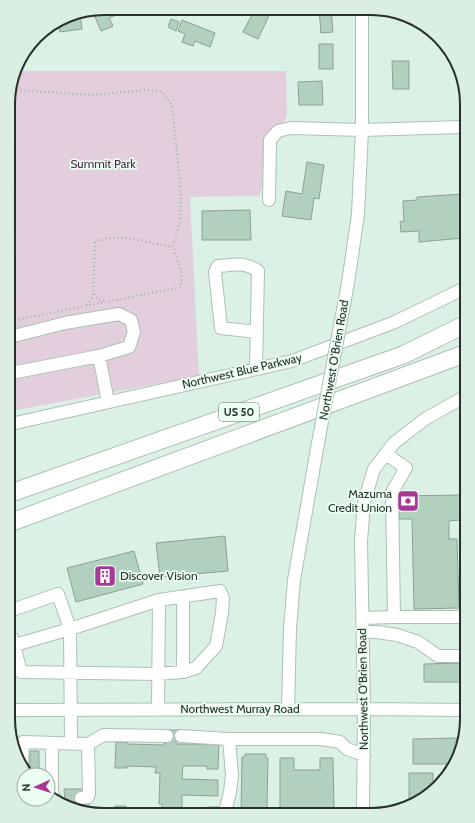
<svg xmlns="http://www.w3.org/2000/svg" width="475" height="823" font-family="Cabin,sans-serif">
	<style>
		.green { fill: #e2cedd }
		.building { fill: #b1d1be; stroke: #8ca094 }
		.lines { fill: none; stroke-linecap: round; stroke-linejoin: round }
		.minor-tunnel { stroke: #b8cac0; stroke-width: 12; stroke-dasharray: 12 6; stroke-linecap: butt }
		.minor-casing { stroke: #acc0b4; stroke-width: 14 }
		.highway-casing { stroke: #acc0b4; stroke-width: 19 }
		.path { stroke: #9eafa5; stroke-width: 2; stroke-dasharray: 1 3; stroke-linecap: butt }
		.minor { stroke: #fff; stroke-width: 12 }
		.highway { stroke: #fff; stroke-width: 17 }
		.minor-bridge-casing { stroke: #acc0b4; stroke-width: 14; stroke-linecap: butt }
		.minor-bridge { stroke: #fff; stroke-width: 12 }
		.labels { text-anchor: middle; stroke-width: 3.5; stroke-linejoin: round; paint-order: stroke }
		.shield { fill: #eafef2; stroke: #626e67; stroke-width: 1 }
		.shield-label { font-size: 11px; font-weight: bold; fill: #28302b }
		.park-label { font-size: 12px; fill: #4f2948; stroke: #eafef2 }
		.street-label { font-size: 12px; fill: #28302b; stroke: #eafef2 }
		.poi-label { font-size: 12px; fill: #28302b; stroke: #eafef2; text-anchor: end }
		.rim { fill: none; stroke: #28302b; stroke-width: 2 }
	</style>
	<rect width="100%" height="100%" fill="#dcf1e5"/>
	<path class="green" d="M15,71h271l1,43 -28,82 -69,1 9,179 -188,35 -2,-319z"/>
	<path class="building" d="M104,8h17l2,4 -14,6 4,8 -12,5 -9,-21z
		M255,9h17l-14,30 -15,-7z
		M319,9h12l2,23 -12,1z
		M80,15l2,14 -22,3 -2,-11 6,-4z
		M171,19l8,3 -3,9 -8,-4z
		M182,20l33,13 -5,14 -15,-6 -2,5 -11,-4 3,-8 -7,-3z
		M319,44h14v25h-14z
		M392,61h17v28h-16z
		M322,81l1,24h-24l-1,-23z
		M307,162l17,3 -5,34 -5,-1 -3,22 -29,-4 4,-25 16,3z
		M463,194v44l-44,4v-11l-18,1 -1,-10 4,-1 -1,-20 14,-1v-3z
		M250,210l1,30h-49v-29z
		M465,495v34h-5v-9l-11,1v18h8l2,69 -45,1 -2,-90h-13v-23z
		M225,536l3,35 -68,6 -4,-34z
		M134,551l9,33 -67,18 -9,-34z
		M466,663v19h-42v-18z
		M167,730h14l-1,11h-4v3h31v-2h12l-1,27h-11v-3h-24l-1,13 36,1v16l-36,-1v14h25v-2h12l-1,5 -103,2v-8h11v2l36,1v-5h-3l1,-31h-5l1,-6 -29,-1v2h-12l1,-26h11v2l37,1v-2h2z
		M462,738l-10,26h-39v-25z
		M30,751h9v24h-9z
		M245,754h21v4h2l-1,50h2v4h-28l1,-55h2z
		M280,758h14v12h26v-12h13l1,53 -54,1z
		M409,773h24v14l-24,18z
		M64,789h17v12h7l1,12 -24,-11z"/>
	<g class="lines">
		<path class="minor-tunnel" d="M65,798h16"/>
		<g class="minor-casing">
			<path id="minor" d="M269,200l1,-60 8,-9 13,-3 71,2 100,-3
				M348,283l10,-69 4,-84v-120
				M10,337l55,-14 54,-9 12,6 3,12 -5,15 -30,9 -88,17
				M99,356l9,46
				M256,369l2,-98c-14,-10 -24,-6 -40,-5l-3,6 6,56 36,4
				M11,424l281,-63 103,-39 68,-33
				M12,610l46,-16 12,35 -55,16
				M394,617h72
				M362,618l32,-1 -2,-125 14,-24 -20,-14
				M363,632h14l20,3 21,7 20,14h28
				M12,638l9,34 137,2 25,-2 13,-4 20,-22 6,-33 1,-15 -3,-7 -61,9
				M183,672v-75
				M288,709l2,-80 4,-49 24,-137
				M13,710l351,-1 103,1
				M181,736l48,3 3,36 -2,17 -4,16
				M229,739h92l19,3 7,7 17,6
				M52,743v52l3,3
				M71,743l-1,-114 89,-29 -1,110
				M22,764l1,-22 65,2 16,-9 63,1
				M81,798l7,-1 1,-4 -1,-49
				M363,810l1,-101 -3,-168 3,-39 10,-33 20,-26 31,-24 39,-22"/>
		</g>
		<g class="highway-casing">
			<path id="highway" d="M11,493l392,-138 61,-30
				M12,522l452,-168"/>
		</g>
		<path class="path" d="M9,93l7,-3 75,5 55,-5 16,2 10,13 9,89 -1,27 -7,26 9,27 -1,13 -171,34
			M94,294l5,6 8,1
			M87,305l6,-8 2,-55c26,-11 53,2 78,5"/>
		<use href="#minor" class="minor"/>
		<use href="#highway" class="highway"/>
		<g class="minor-bridge-casing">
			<path id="minor-bridge" d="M318,443l30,-160"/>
		</g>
		<use href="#minor-bridge" class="minor-bridge"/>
	</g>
	<defs>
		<g id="bank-square" transform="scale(1.15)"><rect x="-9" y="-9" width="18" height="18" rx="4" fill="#a83896" stroke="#eafef2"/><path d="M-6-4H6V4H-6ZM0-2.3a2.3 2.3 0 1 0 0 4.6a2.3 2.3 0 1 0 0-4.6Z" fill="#fff"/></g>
		<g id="building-square" transform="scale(1.15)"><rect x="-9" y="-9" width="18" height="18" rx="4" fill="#a83896" stroke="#eafef2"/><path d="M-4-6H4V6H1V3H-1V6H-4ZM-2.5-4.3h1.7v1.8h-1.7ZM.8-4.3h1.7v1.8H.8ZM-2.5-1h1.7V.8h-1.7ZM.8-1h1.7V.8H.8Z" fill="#fff"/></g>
	</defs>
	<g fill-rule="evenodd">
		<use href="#bank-square" x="408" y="501"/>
		<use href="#building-square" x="105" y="576"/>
	</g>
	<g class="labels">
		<rect class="shield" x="219" y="403" width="40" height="18" rx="3"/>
		<g class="shield-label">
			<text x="239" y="416">US 50</text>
		</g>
		<g class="park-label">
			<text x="103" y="168">Summit Park</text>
		</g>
		<g class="street-label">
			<text transform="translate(334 360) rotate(-80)" y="4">Northwest O'Brien Road</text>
			<text transform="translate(242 371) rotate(-13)" y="4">Northwest Blue Parkway</text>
			<text transform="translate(363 689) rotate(-91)" y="4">Northwest O'Brien Road</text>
			<text x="240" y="713">Northwest Murray Road</text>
		</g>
		<g class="poi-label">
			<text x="392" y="498">Mazuma<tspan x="392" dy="14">Credit Union</tspan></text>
			<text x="120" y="580" text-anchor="start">Discover Vision</text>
		</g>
	</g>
	<path d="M0 0H475V823H0ZM104 15H371A89 89 0 0 1 460 104V719A89 89 0 0 1 371 808H104A89 89 0 0 1 15 719V104A89 89 0 0 1 104 15Z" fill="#daeee2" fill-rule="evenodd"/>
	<path class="rim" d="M104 15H371A89 89 0 0 1 460 104V719A89 89 0 0 1 371 808H104A89 89 0 0 1 15 719V104A89 89 0 0 1 104 15Z"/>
	<g transform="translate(36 787) rotate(267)"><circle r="19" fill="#eafef2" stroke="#9caca2"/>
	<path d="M0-3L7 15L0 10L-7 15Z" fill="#a83896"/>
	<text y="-6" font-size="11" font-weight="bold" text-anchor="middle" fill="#28302b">N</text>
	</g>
</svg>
